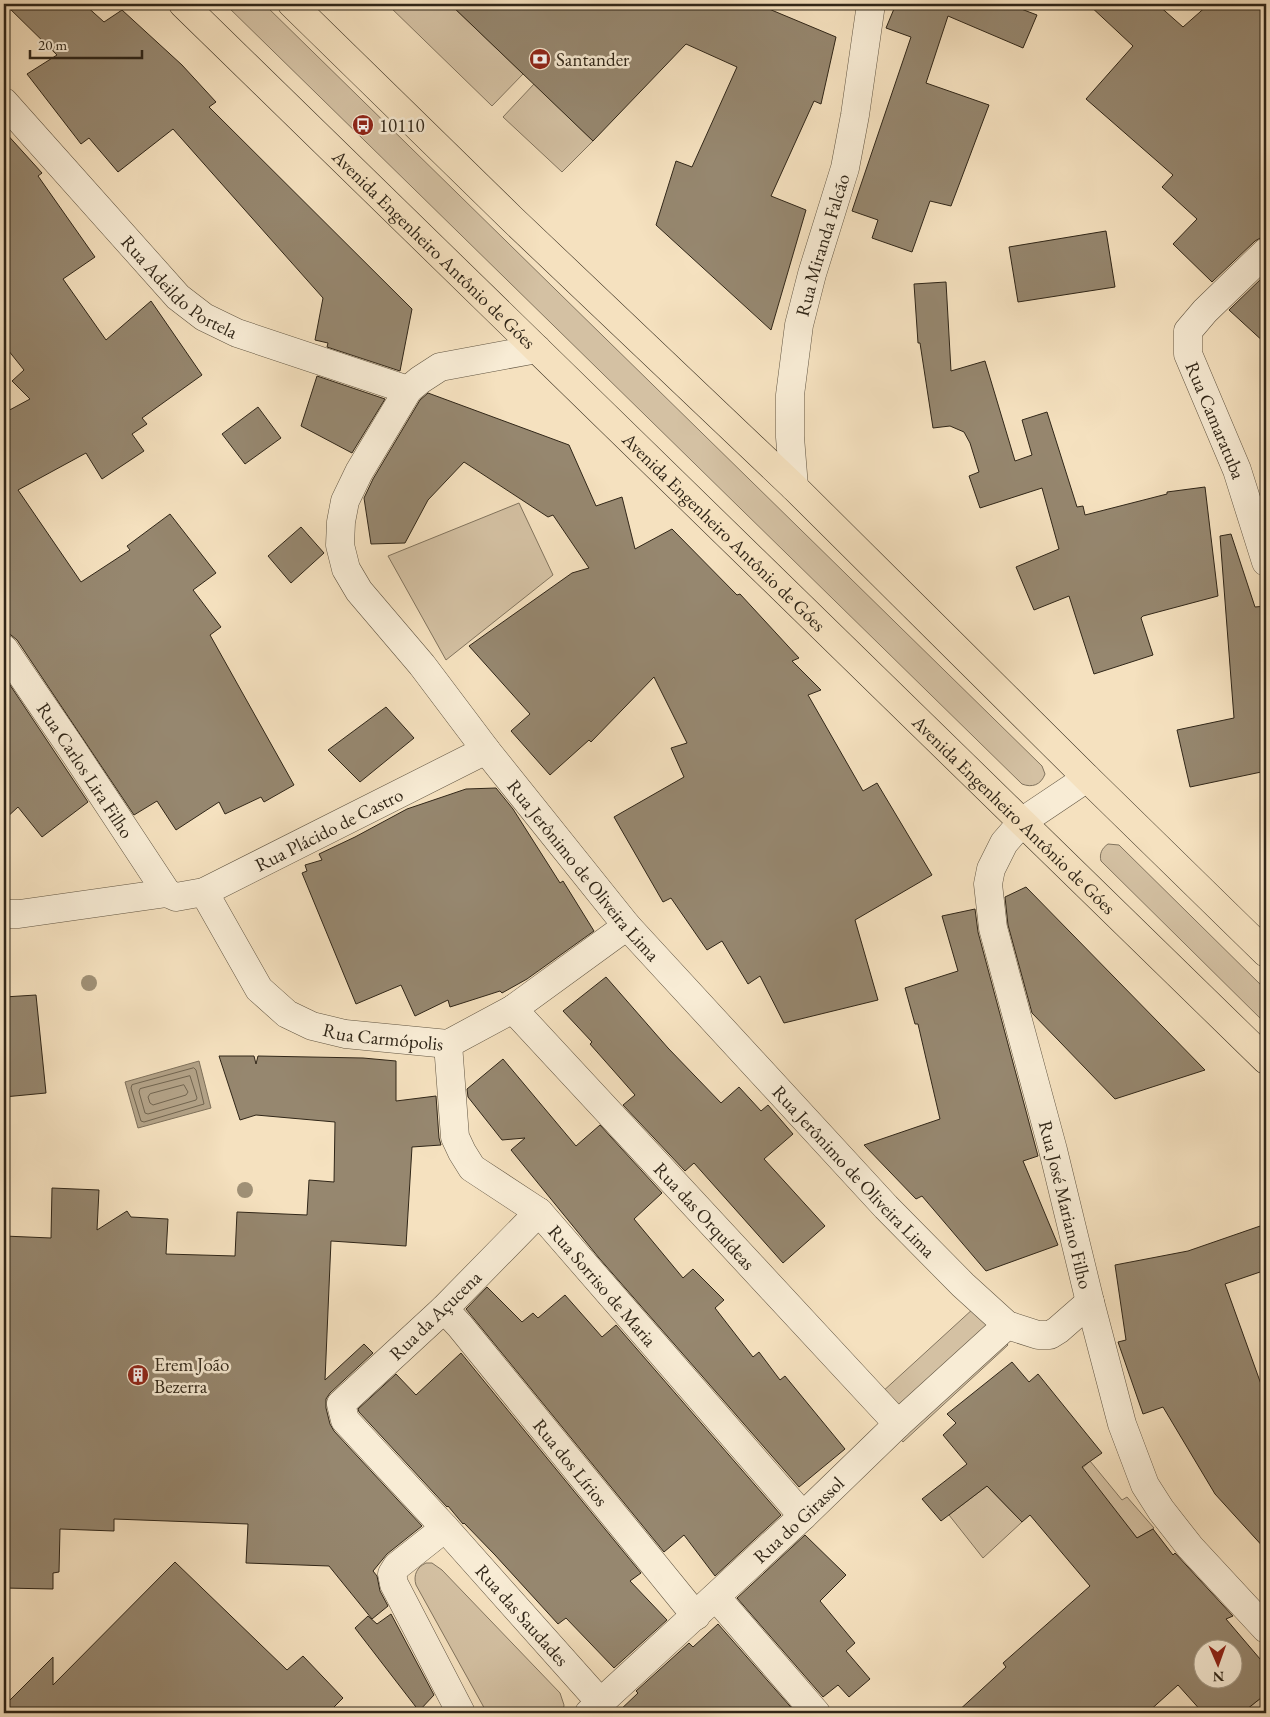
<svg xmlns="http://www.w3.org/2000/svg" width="1270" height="1717" font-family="'EB Garamond',serif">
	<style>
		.green { fill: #d4c1a3; stroke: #82745e }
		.water { fill: #b2a186; stroke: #7e705a }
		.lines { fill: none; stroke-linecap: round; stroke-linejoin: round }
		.shore { stroke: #71644f; stroke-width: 1 }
		.building { fill: #96876f; stroke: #302618; fill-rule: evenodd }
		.street-casing { stroke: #615542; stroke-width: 29 }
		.primary-casing { stroke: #302618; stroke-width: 29 }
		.street { stroke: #f8ecd5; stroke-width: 28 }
		.primary { stroke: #f5e1bf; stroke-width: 28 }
		.tree { fill: #9f9076 }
		.labels { text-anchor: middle; stroke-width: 5; stroke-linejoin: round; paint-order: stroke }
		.poi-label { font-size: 19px; fill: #302618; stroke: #f8ecd5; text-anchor: start }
		.street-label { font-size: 19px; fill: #302618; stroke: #f8ecd5 }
	</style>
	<rect width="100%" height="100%" fill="#f5e1bf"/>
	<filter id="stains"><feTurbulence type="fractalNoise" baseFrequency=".004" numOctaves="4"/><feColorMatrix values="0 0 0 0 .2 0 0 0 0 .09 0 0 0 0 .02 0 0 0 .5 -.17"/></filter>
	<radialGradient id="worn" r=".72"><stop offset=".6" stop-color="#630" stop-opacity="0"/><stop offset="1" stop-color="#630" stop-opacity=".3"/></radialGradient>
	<path class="green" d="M225,4h39l778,762 3,8c-4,11 -13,14 -23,10z
		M387,4h63l73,70 -31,32z
		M534,84l59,57 -31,31 -59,-55z
		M519,503l34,72 -107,85 -58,-104z
		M1108,844l11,1 147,145v34l-165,-163c-2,-7 1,-13 7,-17z
		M974,1308l34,37 -105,97 -34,-38z
		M1090,1461l32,39 5,-3 27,31 -1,1 -16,9 -61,-64z
		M987,1486l35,36 -39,36 -34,-43z
		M426,1563h6l10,7 118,123 4,12 -1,8h-76l-71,-128c-3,-10 1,-18 10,-22z
		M1266,1694v19h-24z"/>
	<path class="water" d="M199,1061l12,47 -73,20 -13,-46z"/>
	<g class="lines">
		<path class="shore" d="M194,1068l2,2 8,34 -60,18 -3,-1 -10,-33 1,-3z
			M190,1076l7,22 -1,2 -48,14 -3,-1 -6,-21 1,-3z
			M184,1085l4,7 -2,3 -33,10 -3,-2 -2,-6 2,-3z"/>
	</g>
	<path class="building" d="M5,4h79l20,18 18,-12 60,55 34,37 -7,5 203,202 -12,62 -73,-24 1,-4 -13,-3 8,-42 -150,-169 -55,43 -29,-34 -8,6 -54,-70 30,-19z
		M450,4h307l79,33 -15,67 -7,-3 -43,95 35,14 -35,120 -115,-105 20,-64 16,6 45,-100 -51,-23 -93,97z
		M896,4h112l29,11 -14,33 -75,-32 -22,67 63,22 -38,101 -21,-5 -18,51 -40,-14 6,-18 -26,-9 59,-174 -25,-9z
		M1088,4h69l26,23 26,-23h57v233h-4l-7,4 -43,41 -39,-38 24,-25 -35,-32 11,-12 -87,-76 47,-53z
		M4,131l38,42 -4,3 57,81 -32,22 43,61 45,-39 51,74 -60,43 5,6 -15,10 12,17 -42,28 -16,-26 -68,37 63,92 49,-32 -3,-4 43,-32 46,59 -23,17 28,37 -11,8 84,150 -30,17 -3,-5 -36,17 -6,-12 -43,28 -19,-29 -23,14 -117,-175 -6,-5 -7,-1v-221l26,-14 -18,-18 12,-11 -20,-25z
		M1106,231l9,56 -97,15 -9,-55z
		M1266,274v70l-37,-34z
		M946,282l5,89 34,-10 30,100 17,-6 -10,-35 25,-8 30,95 6,-1 2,9 82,-21v-2l38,-5 13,109 -75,20 -2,2 12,37 -59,19 -25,-78 -35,14 -18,-43 43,-18 -17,-61 -62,20 -11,-32 10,-4 -9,-29 -6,-11 -14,-6 -17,2 -13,-85h-2l-4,-59z
		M317,376l68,23 -33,54 -51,-27z
		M428,393l141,52 27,61 26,-9 13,52 37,-20 65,66 3,-1 59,64 -7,3 29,29 -13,5 55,96 14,-8 55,92 -77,45 23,80 -94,23 -24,-47 -12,8 -26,-43 -15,9 -36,-52 -8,4 -49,-85 70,-40 -13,-29 16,-5 -33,-66 -63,65 -2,-2 -39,35 -39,-44 19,-17 -61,-68 103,-73 17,-5 -36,-53 -5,2 -84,-55 -36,38 -23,43 -34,1 -7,-46 9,-19 47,-79z
		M258,407l23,31 -36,26 -23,-30z
		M301,527l23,26 -33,30 -23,-27z
		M1231,534l24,73 11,-1v165l-76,16 -13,-57 57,-12 -14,-182z
		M4,676l84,126 -46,35 -24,-30 -14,13z
		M386,707l28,31 -54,44 -32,-32z
		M496,788l17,21 47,74 3,-2 31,50 -67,48 -25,14 -2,-2 -50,16 -2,-7 -33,16 -14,-31 -45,19 -54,-131 5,-2 -2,-6 17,-5 -3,-6 36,-17 52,-28 59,-20z
		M1026,887l179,183 -90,29 -83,-86 -24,-88 -3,-28z
		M975,909l3,23 60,224 -15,5 35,84 -72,26 -64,-75 -6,3 -52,-54 76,-26 -22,-95h-3l-10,-36 53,-17 -16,-55z
		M606,977l62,71 53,55 18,-16 22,24 7,-6 25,29 -29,25 61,67 -42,37 -89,-100 -9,8 -62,-66 12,-10 -45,-51 2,-2 -29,-31z
		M36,995l10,98 -42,4v-100z
		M219,1056h35l2,8 2,-8 105,2 33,3v40l40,-5 3,42 2,7 -29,2 -6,99 -75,-5 -6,139 39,-36 9,9 -43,40 -4,6v9l4,16 4,7 88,95 -35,28 -14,17 4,5 3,15 8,15 -16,13 -43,-53 -83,-3 2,-39 -134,-5v12l-54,-2 -1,43 -6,1v16l-49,-1v-352l47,2 1,-50 47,2 -2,40 30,-19 4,6 37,2 -2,35 69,2 2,-44 70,3 2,-35 25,2 1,-60 -79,-7 -16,5z
		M503,1059l73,87 24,-21 62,68 -28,26 49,59 10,-9 31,31 -9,8 38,49 6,-5 21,28 5,-4 60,73 -46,38 -200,-229 -88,-108 14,-12 -23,2 -34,-43 -1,-8z
		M1266,1224v46l-41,14 41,114v152l-51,-56 -52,-87 -20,7 -25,-72 8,-2 -11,-75 73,-14z
		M487,1287l35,35 11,-9 5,5 27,-23 37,42 14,-12 165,190 -66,61 -31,-41 -20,17 -198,-243z
		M461,1353l180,220 -11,8 37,39 -53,48 -48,-50 -8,6 -63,-69 -31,-32 -1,1 -15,-18 -1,1 -88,-95 -1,-3 38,-35 20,21z
		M1012,1362l17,20 9,-8 64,79 -20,14 55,71 16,-9 20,26 2,-2 58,63 -7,3 40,47v28l-24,19h-39l-25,-28 -31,28h-191l50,-46 -3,-4 87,-77 -60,-71 -8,7 -35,-36 -46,35 -19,-22 45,-35 -24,-29 13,-12 -9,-9zM1202,1650h30v30h-30z
		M805,1535l41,40 -26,26 35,42 -9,8 24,28 -21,18 -11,-12 -15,12 -86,-99z
		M175,1562l112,108 16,-14 40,42 -15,15h-324v-7l49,-49v28z
		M391,1614l43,81 -15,16 -64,-83 13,-12 9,8z
		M718,1624l78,89h-179l21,-20 -2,-2 53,-48 4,4z"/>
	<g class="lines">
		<g class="street-casing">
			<g id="street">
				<path id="s1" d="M4,102l174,195 26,20 33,16 171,57"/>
				<path id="s2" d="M1266,252l-61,59 -17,20v23l49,116 29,92"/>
				<path id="s3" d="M537,349l-97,18 -20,13 -12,10 -49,82 -14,29 -4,21 -1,23 6,24 13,22 63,74 64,85 141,176 259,281 77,78 44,40 31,10h12l8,-5 32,-28"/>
				<path id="s4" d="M794,487l-4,-50v-42l9,-70 13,-51 33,-106 10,-53 16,-111"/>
				<path id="s5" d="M4,649l66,97 97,147"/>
				<path id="s6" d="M1087,778l-64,43 -19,22 -13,26 -3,15 5,44 60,222 37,152 32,122 23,61 16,25 29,37 76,82"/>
				<path id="s7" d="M204,892l55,97 28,25 25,12 33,8 103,10 65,-35 114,-83"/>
				<path id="s8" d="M167,893l9,4 28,-5 282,-142"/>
				<path d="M4,914h15l148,-21"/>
				<path id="s9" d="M513,1009l385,415"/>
				<path id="s10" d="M448,1044l7,93 7,15 10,16 67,44 264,304"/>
				<path id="s11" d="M539,1212l-95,97 -103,95 4,16 100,108 156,175"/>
				<path id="s12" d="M444,1309l16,17 236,290"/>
				<path d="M445,1528l-48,38 -5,8 2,10 67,129"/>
				<path d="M716,1597l100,116"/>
				<path id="s13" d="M589,1713l214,-197 95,-92 109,-99"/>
			</g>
		</g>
		<g class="primary-casing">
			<g id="primary">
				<path id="s14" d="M183,4l1083,1056"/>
				<path d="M292,4l220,215 282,268 293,291 179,175"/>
			</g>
		</g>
		<use href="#street" class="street"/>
		<use href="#primary" class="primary"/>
	</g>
	<g class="tree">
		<circle cx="89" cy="983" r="8"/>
		<circle cx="245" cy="1190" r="8"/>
	</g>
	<defs>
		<g id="bank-disc" transform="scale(1.125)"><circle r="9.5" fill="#8f2418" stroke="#f8ecd5"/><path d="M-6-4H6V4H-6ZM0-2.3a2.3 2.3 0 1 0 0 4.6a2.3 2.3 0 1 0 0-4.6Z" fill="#fff"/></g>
		<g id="bus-disc" transform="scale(1.125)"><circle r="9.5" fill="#8f2418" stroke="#f8ecd5"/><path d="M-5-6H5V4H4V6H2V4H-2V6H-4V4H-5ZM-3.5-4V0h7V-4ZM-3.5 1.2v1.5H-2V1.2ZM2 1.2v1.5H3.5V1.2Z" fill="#fff"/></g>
		<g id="building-disc" transform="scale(1.125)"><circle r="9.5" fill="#8f2418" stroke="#f8ecd5"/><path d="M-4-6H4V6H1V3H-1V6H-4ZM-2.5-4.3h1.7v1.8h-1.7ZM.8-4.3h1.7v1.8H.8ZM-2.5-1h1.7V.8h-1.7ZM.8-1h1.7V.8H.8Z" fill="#fff"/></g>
	</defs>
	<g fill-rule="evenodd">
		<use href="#bank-disc" x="540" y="59"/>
		<use href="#bus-disc" x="363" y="125"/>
		<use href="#building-disc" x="138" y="1375"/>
	</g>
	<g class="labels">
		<g class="poi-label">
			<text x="556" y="66">Santander</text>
			<text x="379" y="132">10110</text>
			<text x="154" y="1371">Erem João<tspan x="154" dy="22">Bezerra</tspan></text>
		</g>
		<g class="street-label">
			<text dy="7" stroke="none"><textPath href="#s4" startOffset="246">Rua Miranda Falcão</textPath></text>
			<text dy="7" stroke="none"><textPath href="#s14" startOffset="351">Avenida Engenheiro Antônio de Góes</textPath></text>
			<text dy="7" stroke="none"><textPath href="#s1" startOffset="256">Rua Adeildo Portela</textPath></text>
			<text dy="7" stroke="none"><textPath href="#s2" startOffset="206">Rua Camaratuba</textPath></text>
			<text dy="7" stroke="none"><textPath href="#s14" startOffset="756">Avenida Engenheiro Antônio de Góes</textPath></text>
			<text dy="7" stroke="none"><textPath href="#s5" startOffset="146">Rua Carlos Lira Filho</textPath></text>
			<text dy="7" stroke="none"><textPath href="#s14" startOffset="1161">Avenida Engenheiro Antônio de Góes</textPath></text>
			<text dy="7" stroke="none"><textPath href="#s8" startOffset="178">Rua Plácido de Castro</textPath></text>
			<text dy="7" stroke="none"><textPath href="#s3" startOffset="719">Rua Jerônimo de Oliveira Lima</textPath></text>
			<text dy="7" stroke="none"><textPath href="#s7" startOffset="249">Rua Carmópolis</textPath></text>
			<text dy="7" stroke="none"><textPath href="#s3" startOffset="1124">Rua Jerônimo de Oliveira Lima</textPath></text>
			<text dy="7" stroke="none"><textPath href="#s6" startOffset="481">Rua José Mariano Filho</textPath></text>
			<text dy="7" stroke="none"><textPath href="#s9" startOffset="282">Rua das Orquídeas</textPath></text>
			<text dy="7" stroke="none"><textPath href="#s10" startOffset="306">Rua Sorriso de Maria</textPath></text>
			<text transform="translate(435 1315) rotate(-44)" y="7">Rua da Açucena</text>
			<text dy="7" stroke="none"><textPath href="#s12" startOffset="199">Rua dos Lírios</textPath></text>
			<text dy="7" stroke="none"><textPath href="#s13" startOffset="285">Rua do Girassol</textPath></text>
			<text dy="7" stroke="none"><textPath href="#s11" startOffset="556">Rua das Saudades</textPath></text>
		</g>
	</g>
	<rect width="1270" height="1717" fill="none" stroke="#f5e1bf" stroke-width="20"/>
	<rect x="5" y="5" width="1260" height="1707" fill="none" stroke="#302618" stroke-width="2.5"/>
	<rect x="10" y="10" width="1250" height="1697" fill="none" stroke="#302618"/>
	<g transform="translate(1218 1664) rotate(178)"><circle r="24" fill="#f8ecd5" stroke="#a89d89"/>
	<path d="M0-4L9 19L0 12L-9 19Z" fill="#8f2418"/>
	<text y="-8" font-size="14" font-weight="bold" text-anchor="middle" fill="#302618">N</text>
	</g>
	<path d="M30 50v8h112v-8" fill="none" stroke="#302618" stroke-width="2.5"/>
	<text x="38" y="50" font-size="15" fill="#302618" stroke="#f8ecd5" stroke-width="4" paint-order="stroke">20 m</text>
	<rect width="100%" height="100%" filter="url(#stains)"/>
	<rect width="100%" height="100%" fill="url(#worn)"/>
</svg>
